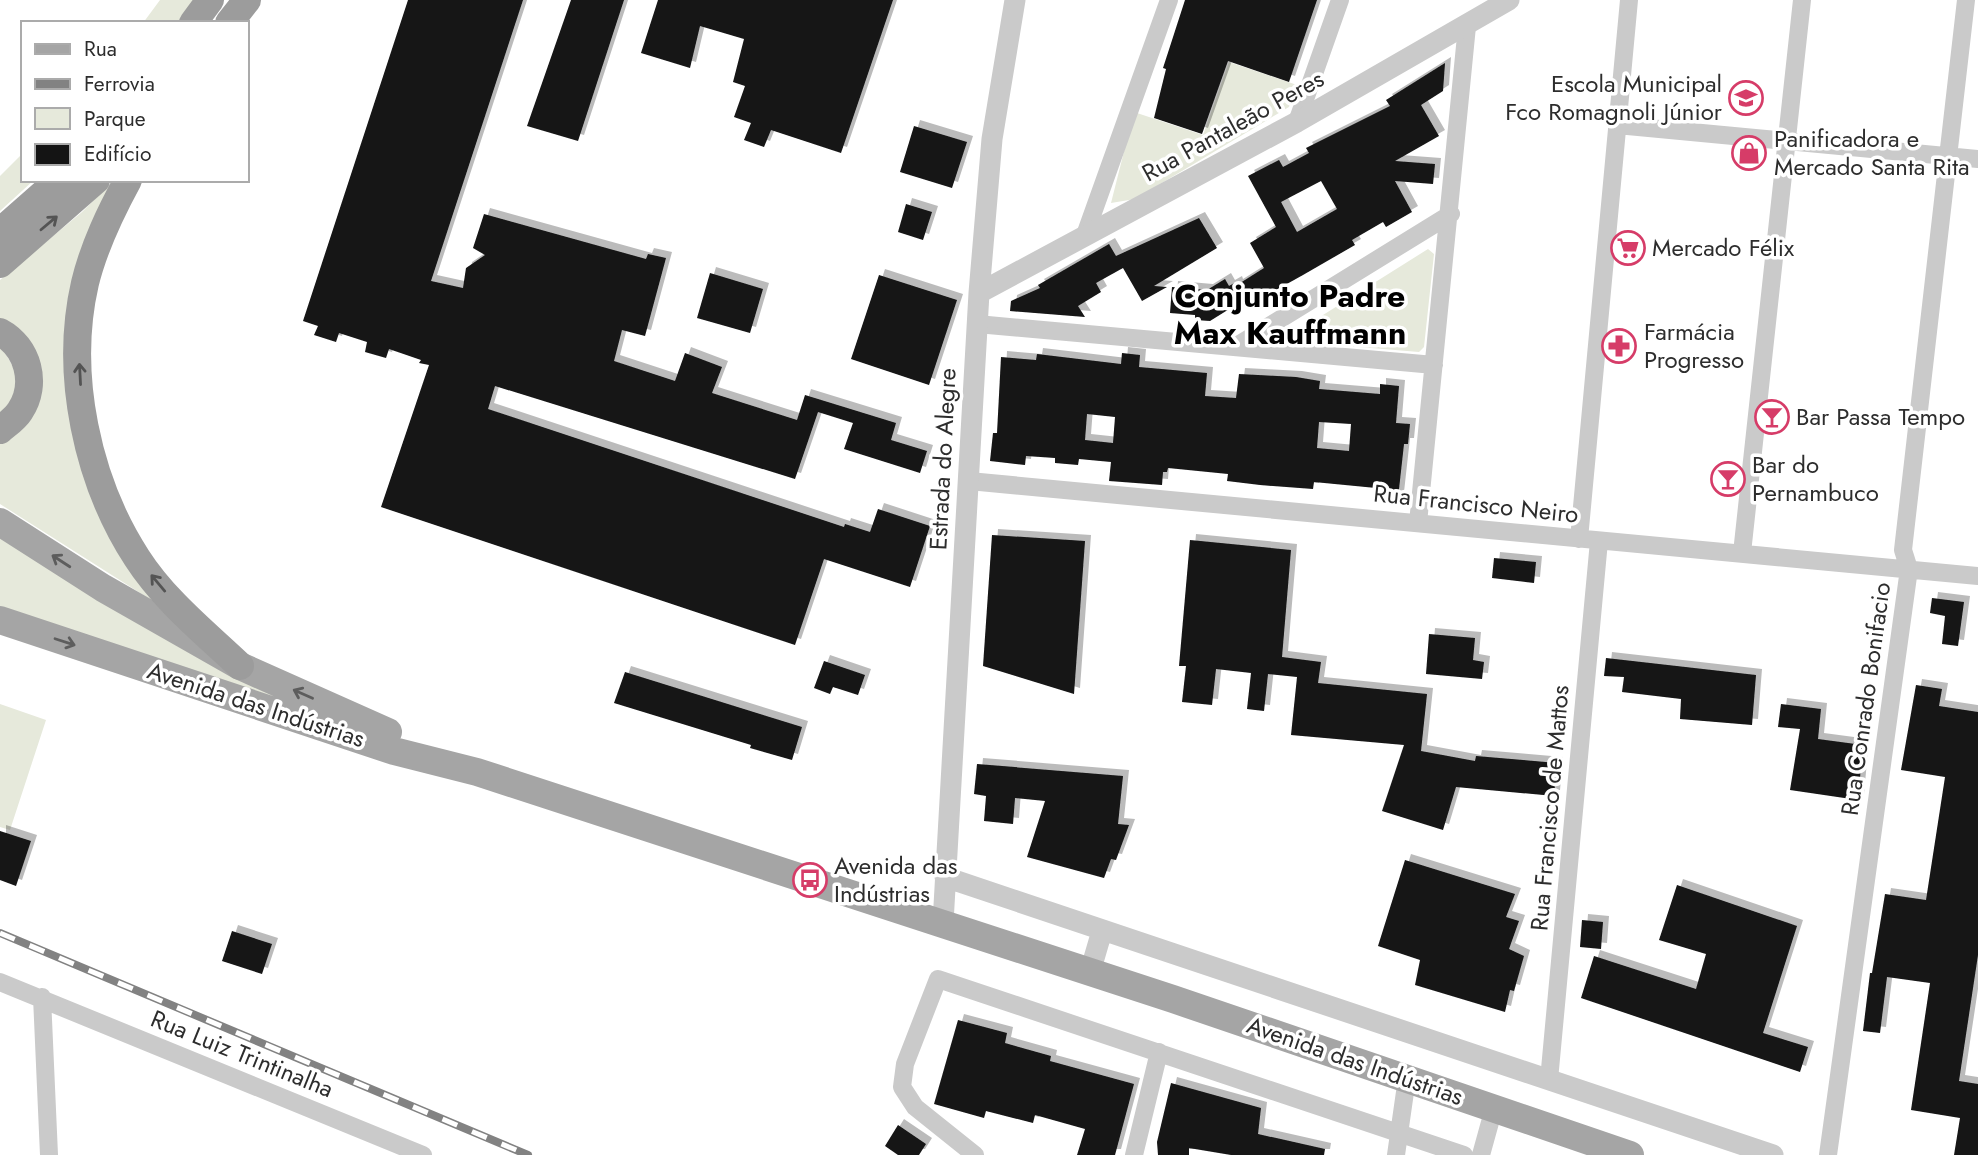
<svg xmlns="http://www.w3.org/2000/svg" width="1978" height="1155" font-family="Jost,sans-serif">
	<style>
		.green { fill: #e6e9db }
		.building { fill: #141414; fill-rule: evenodd; filter: url(#shadow) }
		.lines { fill: none; stroke-linecap: round; stroke-linejoin: round }
		.minor { stroke: #cacaca; stroke-width: 18 }
		.tertiary { stroke: #cacaca; stroke-width: 21 }
		.primary { stroke: #a5a5a5; stroke-width: 28 }
		.trunk { stroke: #9c9c9c; stroke-width: 28 }
		.rail-casing { stroke: #828282; stroke-width: 8 }
		.rail { stroke: #fff; stroke-width: 5; stroke-dasharray: 16; stroke-linecap: butt }
		.oneway { stroke: #545454 }
		.oneway2 { stroke: #5d5d5d }
		.labels { text-anchor: middle; stroke-width: 7; stroke-linejoin: round; paint-order: stroke }
		.poi-label { font-size: 24px; fill: #2d2d2d; stroke: #fff; text-anchor: start }
		.street-label { font-size: 24px; fill: #2d2d2d; stroke: #fff }
		.district-label { font-size: 32px; font-weight: bold; fill: #000; stroke: #fff }
	</style>
	<defs>
		<filter id="shadow"><feDropShadow dx="6" dy="-6" stdDeviation="0" flood-color="#0004"/></filter>
	</defs>
	<rect width="100%" height="100%" fill="#fff"/>
	<path class="green" d="M160,0h37l-18,23h-36z
		M1229,62l68,23 -8,22 -154,92 -24,4 23,-91 69,23z
		M23,153v27h11l-34,31v-35z
		M114,180l-44,201 89,224 -159,-101v-66l31,-23 -31,-92v-43l82,-68z
		M1428,249l6,5 -10,93 -5,5 -132,-11 1,-4z
		M0,345c20,30 24,43 0,71z
		M0,531l302,179 -302,-104z
		M0,704l46,16 -36,110 -10,-3z"/>
	<path class="building" d="M408,0h115l-92,281 32,7 3,-20 19,-13 -12,-7 11,-34 162,45 2,-5 18,4 -21,78 -23,-6 -8,31 61,20 10,-28 37,14 -10,26 85,27 8,-25 91,28 -5,17 36,11 -7,22 -76,-24 9,-26 -35,-11 -23,67 -300,-93 -7,23 356,118 1,-3 25,8 8,-23 52,17 -20,61 -86,-28 -29,86 -414,-138 48,-142 -10,-2 2,-3 -32,-11 -3,9 -21,-6 2,-10 -28,-9 -3,9 -22,-7 4,-9 -15,-5z
		M571,0h53l-46,141 -51,-15z
		M658,0h235l-52,153 -70,-23 -7,17 -20,-7 7,-17 -17,-6 11,-31 -12,-4 11,-43 -44,-13 -10,42 -49,-15z
		M1185,0h132l-28,82 -61,-21 -26,73 -48,-16 12,-49 -3,-1z
		M1445,63l-2,28 -22,14 18,31 -44,25 40,3 -2,20 -38,-3 17,31 -26,15 -3,-5 -31,18 3,5 -52,30 -52,29 -4,-6 -37,23 -15,-1v-5l-25,-2 2,-26 35,3 18,-11 4,7 7,-4 1,3 27,-17 -14,-25 26,-16 -28,-51 31,-16 4,7 26,-14 -3,-5 84,-42 -4,-6zM1321,181l16,28 -40,23 -16,-30z
		M914,126l53,16 -15,46 -52,-16z
		M906,204l26,8 -9,28 -25,-8z
		M1199,218l18,30 -63,38 13,1 -25,14 -19,-33 -27,15 5,9 -23,14 7,11 -75,-6 1,-10 29,-13 -2,-3 71,-41 7,12z
		M710,273l53,16 -13,44 -53,-15z
		M879,275l78,25 -28,85 -78,-26z
		M1122,353l18,2 -1,12 68,6 -2,23 31,2 3,-24 57,3 24,4 -1,8 61,5v-10l19,2 -3,37 14,1 -2,20h-4l-6,54 -22,-2v-8l-62,-6 -1,7 -53,-4 -33,-4 1,-7 -60,-6 -1,4h-4l-1,13 -53,-4 2,-19 -32,-3 -1,6 -23,-2v-5l-29,-2 -1,9 -35,-4 3,-28h4l4,-76 35,3 1,-6 84,10zM1087,414l28,3 -2,26 -28,-3zM1319,422l32,2 -2,27 -32,-3z
		M992,535l93,6 -11,153 -91,-28z
		M1190,540l101,10 -9,107 39,5 -3,21 109,11 -6,57 54,10 1,-5 81,7 -3,33 -98,-9 -13,43 -61,-19 22,-66 -113,-10 6,-58 -29,-3 -4,37 -17,-2 4,-36 -35,-4 -4,36 -30,-3 4,-36h-7z
		M1494,558l42,4 -2,21 -42,-5z
		M1932,598l32,4 -6,44 -16,-2 3,-28 -15,-3z
		M1429,634l46,4 -2,22 11,2 -2,17 -56,-5z
		M1606,658l150,17 -4,50 -72,-6 1,-20 -59,-7 2,-15 -20,-1z
		M824,661l41,14 -7,20 -25,-8 -3,7 -16,-6z
		M625,672l177,55 -10,33 -42,-12 1,-3 -137,-42z
		M1916,685l26,4 -3,17 39,6v243l-19,126 19,3v71h-24l6,-37 -49,-8 19,-127 -43,-6 -7,56 -17,-2 7,-58h2l13,-79 41,6 19,-123 -44,-7z
		M1781,704l40,5 -3,30 45,6 -5,55 -68,-10 10,-61 -22,-2z
		M977,764l146,12 -5,48 11,1 -13,35 -5,-1 -7,19 -77,-21 18,-56 -30,-3 -2,26 -29,-3 2,-25 -12,-2z
		M0,831l31,10 -15,45 -16,-6z
		M1405,860l110,34 -9,23 13,4 -10,28 15,7 -10,35 -4,-1 -5,22 -90,-27 5,-25 -42,-14z
		M1677,885l120,41 -34,107 45,14 -8,25 -219,-74 13,-42 102,33 10,-35 -47,-14z
		M1582,920l21,2 -2,27 -21,-2z
		M232,931l40,13 -10,30 -40,-13z
		M958,1020l49,13 -2,10 46,13 -1,5 84,23 -19,71h-38l8,-26 -50,-14 -2,8 -47,-12 -2,7 -50,-14z
		M1171,1083l90,25 -3,26 67,15 -1,6h-93l-42,-7v7h-31l-1,-13z
		M898,1125l28,19 -7,11h-21l-13,-9z"/>
	<g class="lines">
		<path class="minor" d="M1297,122l43,-122
			M1617,125l361,34
			M1085,235l84,-235
			M977,324l457,41
			M1235,347l216,-133
			M969,481l1009,95
			M1418,523l49,-497
			M1579,539l50,-539
			M1742,553l60,-553
			M0,982l423,173
			M42,997l7,158
			M1549,1080l50,-539
			M975,1155l-60,-48 -13,-20 3,-23 33,-85 526,176
			M1134,1155l25,-103
			M1396,1155l11,-77
			M1481,1155l13,-47
			M1828,1155l81,-586 -6,-19 63,-550"/>
		<path class="tertiary" d="M979,293l318,-171 212,-122
			M945,877l828,278
			M943,923l36,-630 13,-154 23,-139
			M1090,972l12,-41"/>
		<path class="primary" d="M0,522l103,66 137,78 148,66
			M0,620l394,131 83,21 696,227 457,156"/>
		<path class="trunk" d="M193,23l17,-23
			M229,23l18,-23
			M128,180c-18,33 -34,66 -43,103 -21,91 2,198 52,275 27,42 67,74 103,108
			M0,232l59,-52
			M0,264l96,-84
			M0,332c28,15 38,52 20,79 -5,8 -13,13 -20,19"/>
		<g class="rail-casing">
			<path id="rail" d="M0,933l528,222"/>
		</g>
		<use href="#rail" class="rail"/>
	</g>
	<defs><path id="oneway-shaft" d="M-6 0H5M1.5-3L5.5 0L1.5 3" fill="none" stroke-width="1.6" stroke-linecap="round" stroke-linejoin="round" transform="scale(1.75)"/></defs>
	<g class="oneway">
		<use href="#oneway-shaft" transform="translate(49 223) rotate(-40)"/>
		<use href="#oneway-shaft" transform="translate(80 374) rotate(-93)"/>
		<use href="#oneway-shaft" transform="translate(158 583) rotate(-130)"/>
	</g>
	<g class="oneway2">
		<use href="#oneway-shaft" transform="translate(61 561) rotate(-147)"/>
		<use href="#oneway-shaft" transform="translate(65 642) rotate(18)"/>
		<use href="#oneway-shaft" transform="translate(303 694) rotate(-156)"/>
	</g>
	<defs>
		<g id="school-ring" transform="scale(1.75)"><circle r="9.5" fill="#fff" stroke="#d63c68" stroke-width="1.5"/><path d="M0-5L7-2L0 1L-7-2ZM-4 1L0 2.5L4 1V4Q0 6-4 4Z" fill="#d63c68"/></g>
		<g id="shop-ring" transform="scale(1.75)"><circle r="9.5" fill="#fff" stroke="#d63c68" stroke-width="1.5"/><path d="M-5-2.5h2.3a2.7 3.5 0 0 1 5.4 0H5L5.5 6h-11ZM-1.5-2.5h3a1.5 2.3 0 0 0-3 0Z" fill="#d63c68"/></g>
		<g id="supermarket-ring" transform="scale(1.75)"><circle r="9.5" fill="#fff" stroke="#d63c68" stroke-width="1.5"/><path d="M-6-5.5h2.5l.6 2H6L4.5 2H-2.5L-4.4-4H-6ZM-1.5 3.2a1.3 1.3 0 1 0 .1 0ZM3 3.2a1.3 1.3 0 1 0 .1 0Z" fill="#d63c68"/></g>
		<g id="pharmacy-ring" transform="scale(1.75)"><circle r="9.5" fill="#fff" stroke="#d63c68" stroke-width="1.5"/><path d="M-2-6h4v4h4v4h-4v4h-4v-4h-4v-4h4Z" fill="#d63c68"/></g>
		<g id="bar-ring" transform="scale(1.75)"><circle r="9.5" fill="#fff" stroke="#d63c68" stroke-width="1.5"/><path d="M-6-5H6L.8 .8V4.5H3.5V6h-7V4.5H-.8V.8Z" fill="#d63c68"/></g>
		<g id="bus-ring" transform="scale(1.75)"><circle r="9.5" fill="#fff" stroke="#d63c68" stroke-width="1.5"/><path d="M-5-6H5V4H4V6H2V4H-2V6H-4V4H-5ZM-3.5-4V0h7V-4ZM-3.5 1.2v1.5H-2V1.2ZM2 1.2v1.5H3.5V1.2Z" fill="#d63c68"/></g>
	</defs>
	<g fill-rule="evenodd">
		<use href="#school-ring" x="1746" y="98"/>
		<use href="#shop-ring" x="1749" y="153"/>
		<use href="#supermarket-ring" x="1628" y="248"/>
		<use href="#pharmacy-ring" x="1619" y="346"/>
		<use href="#bar-ring" x="1772" y="417"/>
		<use href="#bar-ring" x="1728" y="479"/>
		<use href="#bus-ring" x="810" y="880"/>
	</g>
	<g class="labels">
		<g class="poi-label">
			<text x="1722" y="92" text-anchor="end">Escola Municipal<tspan x="1722" dy="28">Fco Romagnoli Júnior</tspan></text>
			<text x="1774" y="147">Panificadora e<tspan x="1774" dy="28">Mercado Santa Rita</tspan></text>
			<text x="1652" y="256">Mercado Félix</text>
			<text x="1644" y="340">Farmácia<tspan x="1644" dy="28">Progresso</tspan></text>
			<text x="1796" y="425">Bar Passa Tempo</text>
			<text x="1752" y="473">Bar do<tspan x="1752" dy="28">Pernambuco</tspan></text>
			<text x="834" y="874">Avenida das<tspan x="834" dy="28">Indústrias</tspan></text>
		</g>
		<g class="street-label">
			<text transform="translate(1233 126) rotate(-29)" y="8">Rua Pantaleão Peres</text>
			<text transform="translate(943 459) rotate(-87)" y="8">Estrada do Alegre</text>
			<text transform="translate(1476 504) rotate(6)" y="8">Rua Francisco Neiro</text>
			<text transform="translate(1866 699) rotate(-82)" y="8">Rua Conrado Bonifacio</text>
			<text transform="translate(256 705) rotate(18)" y="8">Avenida das Indústrias</text>
			<text transform="translate(1550 808) rotate(-85)" y="8">Rua Francisco de Mattos</text>
			<text transform="translate(242 1054) rotate(22)" y="8">Rua Luiz Trintinalha</text>
			<text transform="translate(1355 1061) rotate(19)" y="8">Avenida das Indústrias</text>
		</g>
		<g class="district-label">
			<text x="1290" y="307">Conjunto Padre<tspan x="1290" dy="37">Max Kauffmann</tspan></text>
		</g>
	</g>
	<rect x="21" y="21" width="228" height="161" fill="#ffffff" stroke="#ababab" stroke-width="2"/>
	<rect x="35" y="44" width="35" height="10" fill="#a5a5a5" stroke="#ababab" stroke-width="2"/>
	<text x="84" y="56" font-size="21" fill="#2d2d2d">Rua</text>
	<rect x="35" y="79" width="35" height="10" fill="#828282" stroke="#ababab" stroke-width="2"/>
	<text x="84" y="91" font-size="21" fill="#2d2d2d">Ferrovia</text>
	<rect x="35" y="108" width="35" height="21" fill="#e6e9db" stroke="#ababab" stroke-width="2"/>
	<text x="84" y="126" font-size="21" fill="#2d2d2d">Parque</text>
	<rect x="35" y="144" width="35" height="21" fill="#141414" stroke="#ababab" stroke-width="2"/>
	<text x="84" y="161" font-size="21" fill="#2d2d2d">Edifício</text>
</svg>
